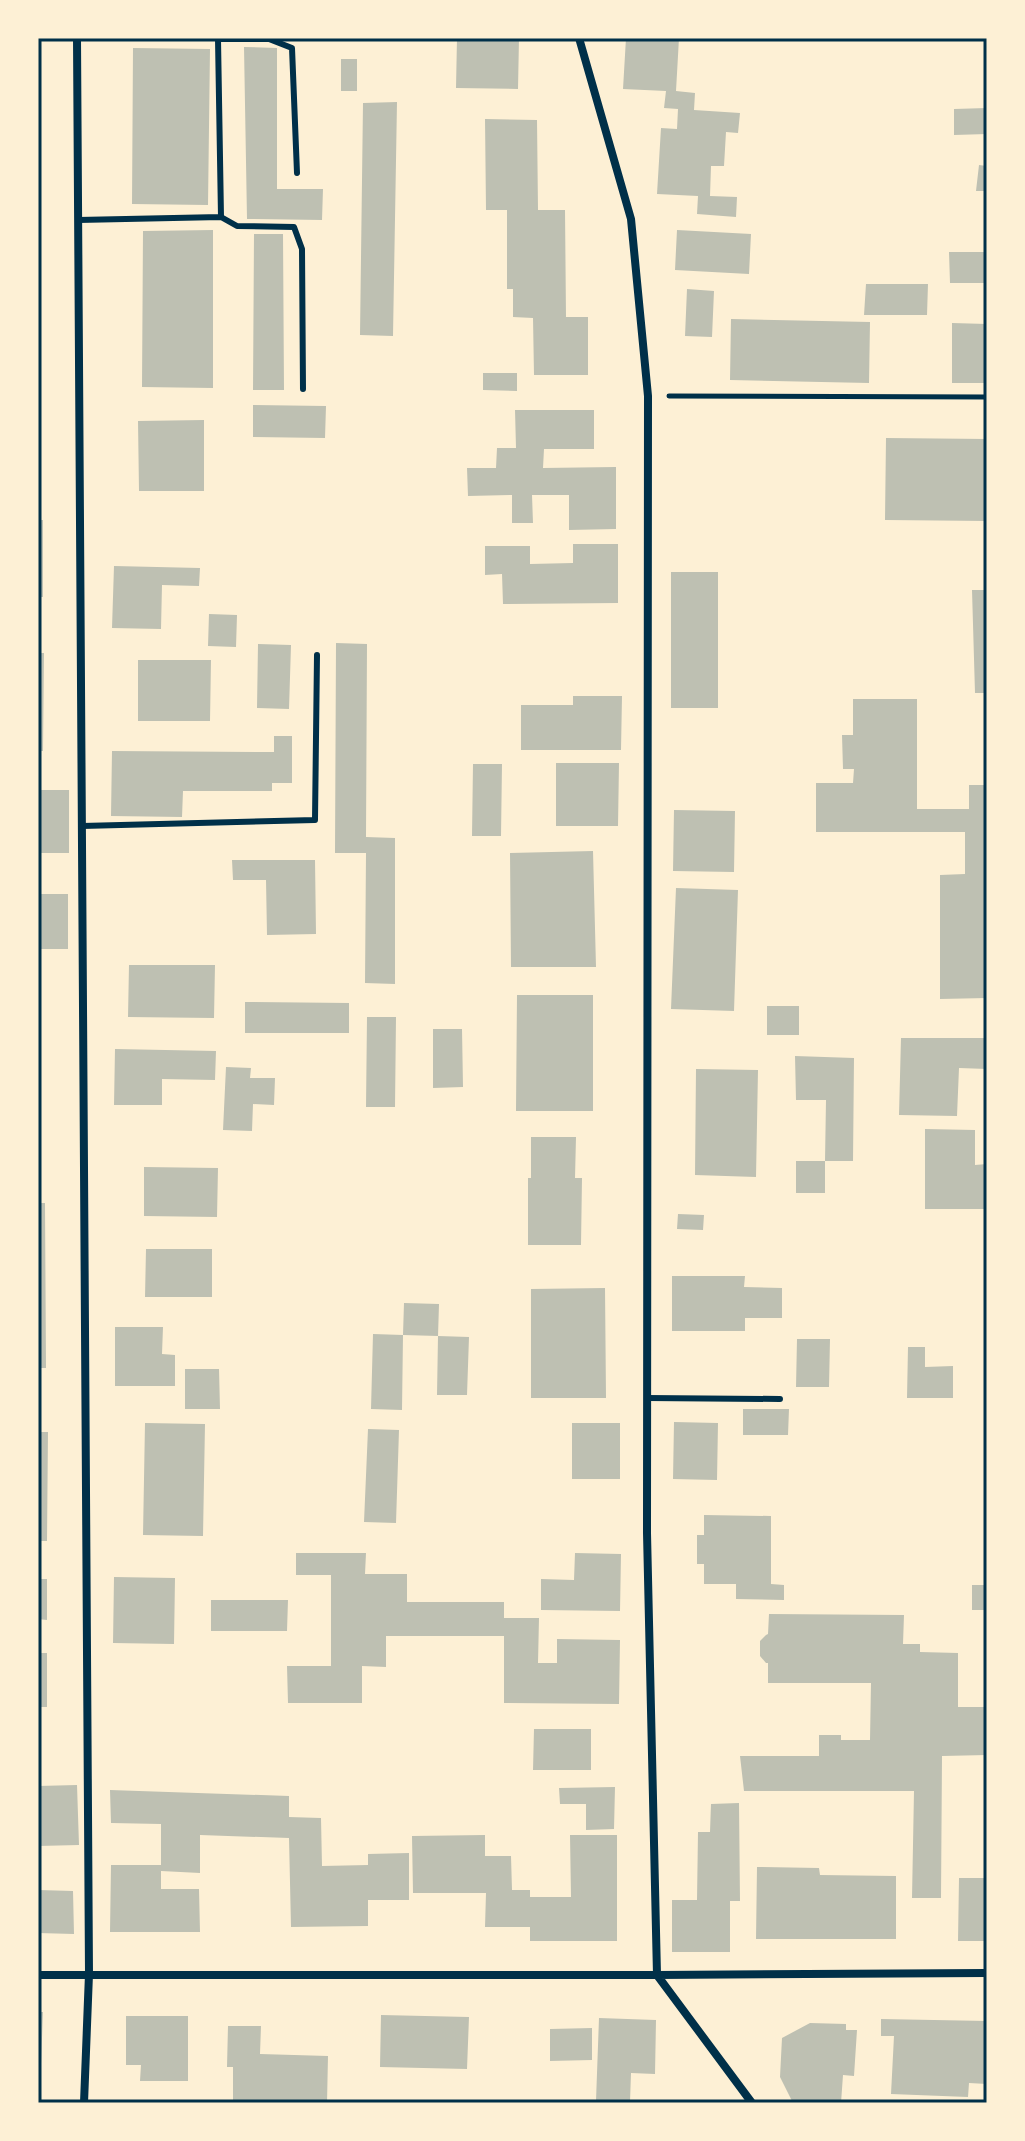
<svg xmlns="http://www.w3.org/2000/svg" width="1025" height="2141" font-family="Arial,sans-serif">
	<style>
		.building { fill: #bec0b2 }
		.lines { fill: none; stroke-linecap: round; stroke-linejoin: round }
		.path { stroke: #003049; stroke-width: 5 }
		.service { stroke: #003049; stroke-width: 6 }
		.minor { stroke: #003049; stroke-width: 8 }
		.neatline { fill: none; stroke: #003049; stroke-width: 3 }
	</style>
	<rect width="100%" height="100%" fill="#fdf0d5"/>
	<path class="building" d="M457,38h62l-1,51 -62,-1z
		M626,38h53l-3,53 19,2 -1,17 46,3 -2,20 -12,-1 -2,34h-13l-1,30 27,1 -1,20 -39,-3 1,-18 -41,-2 4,-66 16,1 1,-20 -14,-1 2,-17 -43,-2z
		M244,47l33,1v141h46l-1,31 -75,-1z
		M133,48l77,1 -2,156 -76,-1z
		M341,59h16v32h-16z
		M397,102l-4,234 -33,-1 3,-232z
		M987,108v26l-33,1v-26z
		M485,119l52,1 1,90h27l1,107h22v58h-54l-1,-57 -20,-1v-28h-6v-79h-21z
		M979,165l8,1v25h-11z
		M213,230v158l-71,-1 1,-156z
		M677,230l74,4 -2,40 -74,-4z
		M254,234h29l1,156h-31z
		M949,252h38v31h-37z
		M866,284h62l-1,31h-63z
		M687,289l27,2 -2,46 -27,-1z
		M731,319l139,3 -1,61 -139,-3z
		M952,323l35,1v59h-35z
		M483,373h34v18l-34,-1z
		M253,405l73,1 -1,32 -72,-1z
		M515,410h79v39h-50l-1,19 73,-1v62l-47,1v-35h-37l1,28h-21v-28l-44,1 -1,-28h29l1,-20h19z
		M204,420v71h-65l-1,-70z
		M886,438l101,1v82l-102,-1z
		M38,520h5v77h-5z
		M573,544h45v59l-115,1 -1,-30 -17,1v-29h45v18l43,-1z
		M114,566l86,2 -1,18 -37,-1 -1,44 -49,-1z
		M671,572h47v136h-47z
		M972,590h15v103h-12z
		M209,614l28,1 -1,32 -28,-1z
		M336,643l31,1 -1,193 29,1v146l-30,-1 1,-130h-31z
		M258,644l33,1 -2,64 -32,-1z
		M38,653h6l-1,98h-5z
		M138,660h73l-1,61h-72z
		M573,696h49l-1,54h-100v-45h52z
		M853,699h64v110h52v-24h18v213l-47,1v-124l25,-1v-42h-149v-49h37l1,-14h-11l-1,-34h11z
		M274,736h18v47h-20v8h-89l-1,26 -71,-1 1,-65 162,1z
		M556,763h63l-1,63h-62z
		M473,764h29l-1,72h-29z
		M38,790h31v63h-31z
		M674,810l61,1 -1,61 -61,-1z
		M593,851l3,116h-85l-1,-114z
		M232,860h83l1,74 -49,1 -1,-55h-33z
		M676,888l62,2 -4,121 -63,-2z
		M38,894h30v55h-30z
		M129,965h86l-1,53 -86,-1z
		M517,995h76v116h-77z
		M245,1002l104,1v30h-104z
		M767,1006h32v29h-32z
		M367,1017h29l-1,90h-29z
		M433,1029h29l1,58 -30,1z
		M901,1038h86v31l-28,-1 -2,48 -58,-1z
		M115,1049l101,2 -1,29 -53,-1v26h-48z
		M795,1056l59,2 -1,103h-28l1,-61h-30z
		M226,1067l25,1 -1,10h25l-1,27 -21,-1 -1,27 -29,-1z
		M696,1069l62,1 -2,107 -61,-2z
		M925,1129l50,1v35l12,-1v45h-62z
		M531,1137h45l-1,41h7l-1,67h-53v-67h3z
		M796,1161h29v32h-29z
		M144,1167l74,1 -1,49 -73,-1z
		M38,1203h7l1,165h-8z
		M678,1214l26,1 -1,15 -26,-1z
		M146,1249h66v48h-67z
		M672,1276h73l-1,11 38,1v30h-37v13h-73z
		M605,1288l1,110h-75v-109z
		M404,1303l35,1 -1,32 -35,-1z
		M115,1327h48l-1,27 13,1v31h-60z
		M373,1334l30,1 -1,75 -31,-1z
		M438,1336l31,1 -2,58h-30z
		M797,1339h33l-1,48h-33z
		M908,1347h17v20l28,-1v32h-46z
		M185,1369h34l1,40h-35z
		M743,1409h46l-1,26h-45z
		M674,1422l44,1 -1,57 -44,-1z
		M145,1423l60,1 -2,112 -60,-1z
		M572,1423h48v56h-48z
		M368,1429l31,1 -3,93 -32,-1z
		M38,1432h10l-1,109h-9z
		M704,1515l67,1v68l13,1v15l-48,-1v-15h-32v-20h-7v-29h7z
		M296,1553h70l-1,21h42v28h97v16h35l-1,45h19v-24l63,1 -1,64 -115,-1v-67h-118v31l-24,-1v37h-74l-1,-37h44v-91h-35z
		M575,1553l46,1 -1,57 -79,-1v-31l33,1z
		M114,1577l61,1 -1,66 -61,-1z
		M38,1579h9v41l-9,-1z
		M972,1585h15v25h-15z
		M211,1600h77l-1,31h-76z
		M769,1614l135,1 -1,29h17v8l38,1v54h29v48l-45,1 -1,142h-29l2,-107h-170l-4,-35h79v-21h22v5h29l1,-57h-103v-20h-2l-6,-7v-15l6,-6 2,-1z
		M38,1653h9v54h-9z
		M534,1729h57v41h-58z
		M77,1785l2,60 -41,1v-60z
		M615,1787l-1,42 -28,1v-26h-26l-1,-16z
		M110,1790l179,6v21l32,1 1,48 46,-1v-11l41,-1v47h-41v26l-77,1 -2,-89 -89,-3v38l-39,-2v18h38l1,43h-90l1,-67h50v-41l-50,-1z
		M739,1803l1,98h-10v51h-58v-52h25l1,-68h12l1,-28z
		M485,1835v21h26l1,34h18v7h41l-1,-62h47v106h-87v-14h-45l1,-34h-73l-1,-57z
		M757,1867l62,1 1,7 76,1v63h-140z
		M959,1878h28v63h-29z
		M38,1890l35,1 1,43 -36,-1z
		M38,2012h5l-2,52h-3z
		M381,2015l88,2 -2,52 -87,-2z
		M126,2016h62v65h-48l1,-16h-15z
		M599,2018l57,2 -1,54 -24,-1 -1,29 -34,-1z
		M881,2019l106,2v63l-18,-1 -1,14 -77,-3 3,-58h-13z
		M810,2023l36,1v6h11l-3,46 -11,-1 -2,28h-48l-13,-26 2,-39z
		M228,2026h33l-1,28 68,2 -1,47h-94v-36h-6z
		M592,2028v32l-42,1v-32z"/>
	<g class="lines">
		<path class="path" d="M669,396l318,1"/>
		<path class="service" d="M221,217l-3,-178h51l23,9 5,125
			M78,220l143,-3 16,9 57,1 8,22 1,140
			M82,826l233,-6 2,-165
			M647,1398l133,1"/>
		<path class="minor" d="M77,38l12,1936 -5,129
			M579,38l52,181 17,177 -1,1137 10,442 95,128
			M38,1975h619l330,-2"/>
	</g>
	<rect width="1025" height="2141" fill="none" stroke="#fdf0d5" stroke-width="80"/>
	<rect x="40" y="40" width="945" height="2061" class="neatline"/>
</svg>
